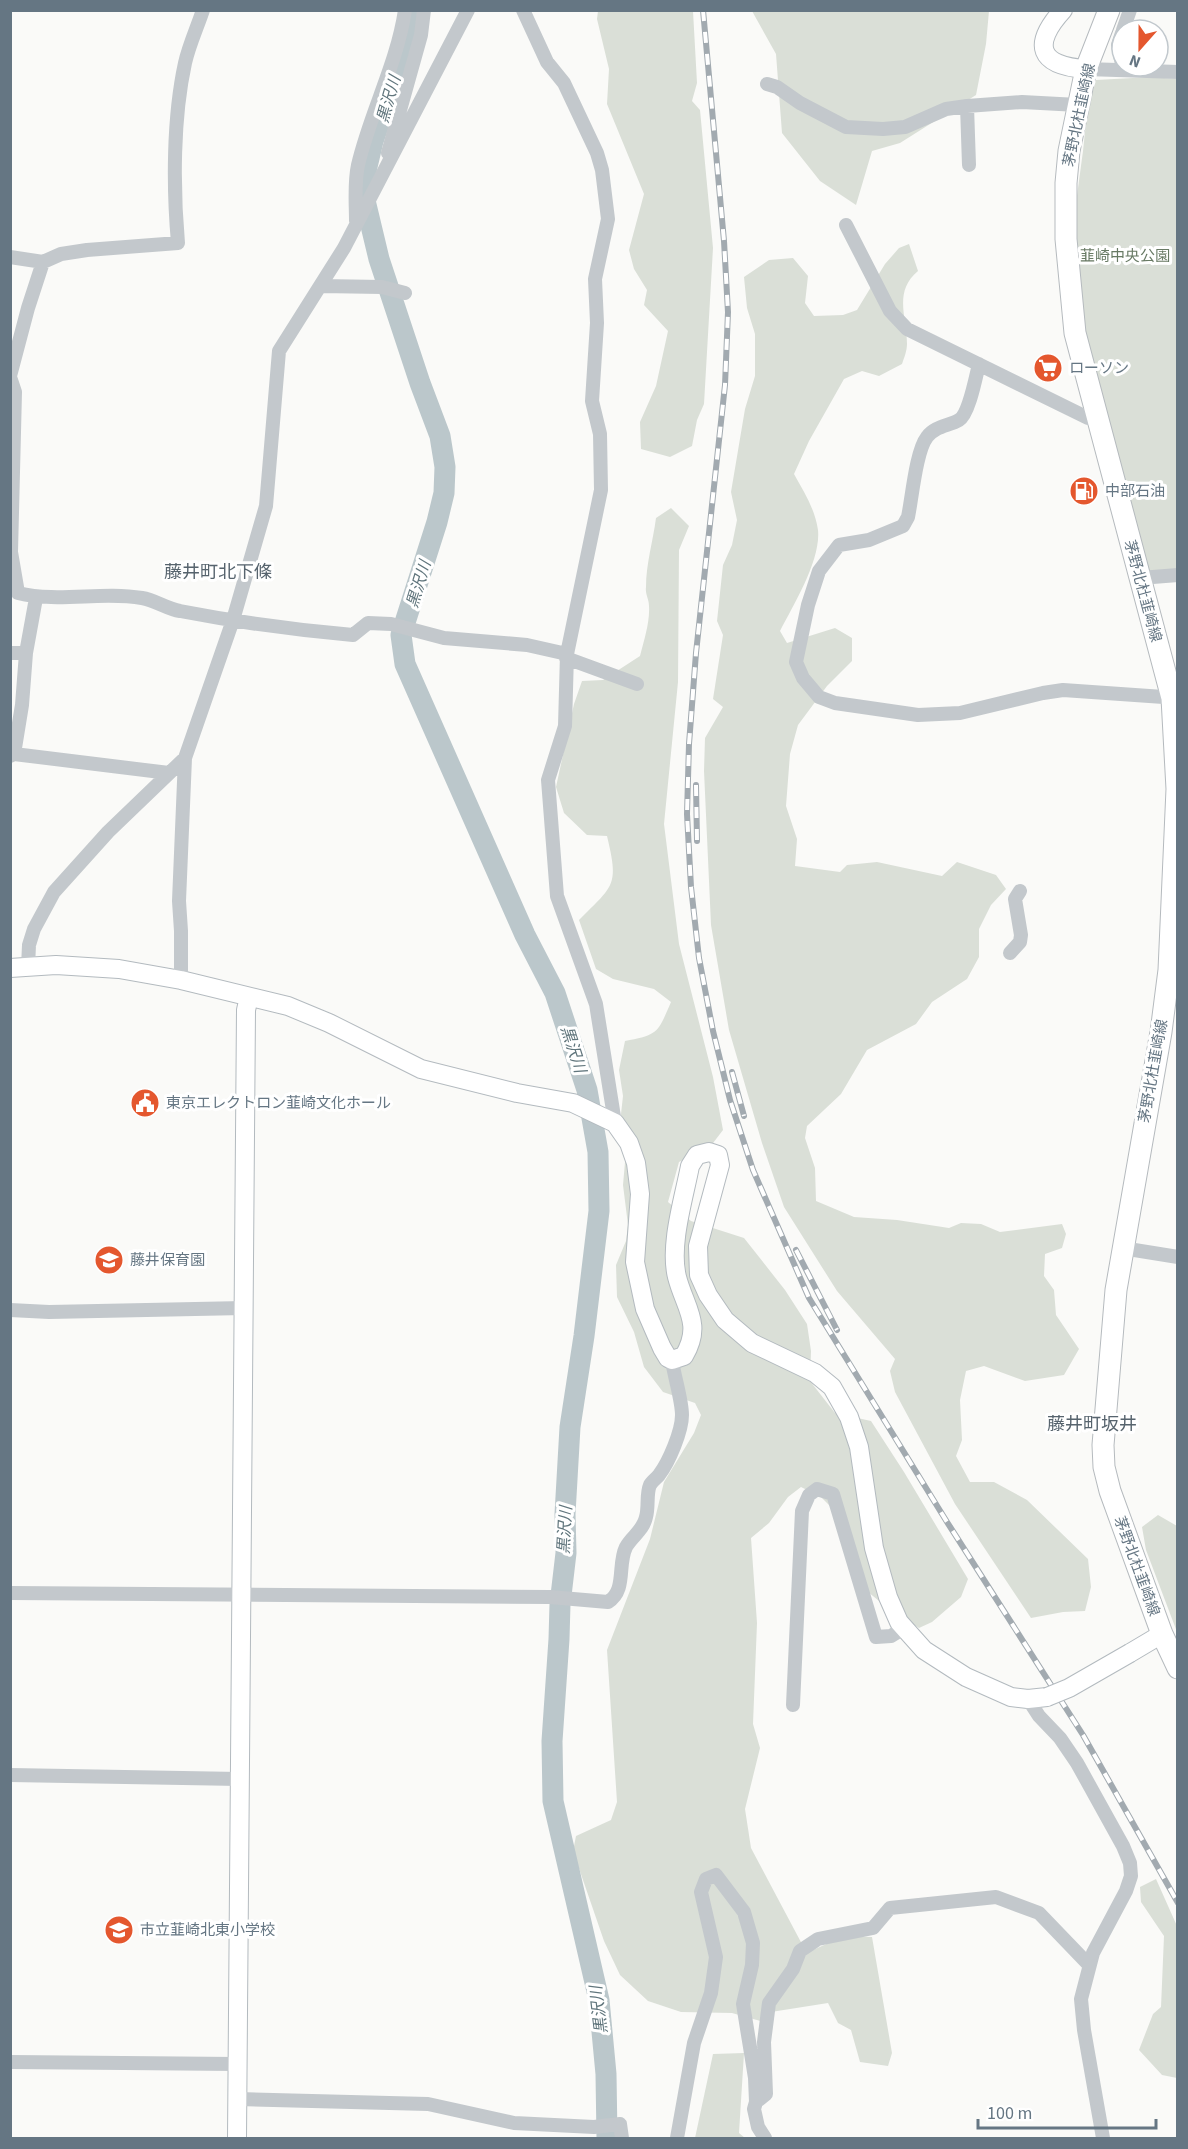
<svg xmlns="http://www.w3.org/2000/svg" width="1188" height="2149" font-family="'Source Sans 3','Noto Sans JP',sans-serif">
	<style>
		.green { fill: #dadfd7 }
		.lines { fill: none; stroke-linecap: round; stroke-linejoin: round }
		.river { stroke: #bbc7cb; stroke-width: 21 }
		.secondary-casing { stroke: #b3babf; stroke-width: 20 }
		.primary-casing { stroke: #b5babe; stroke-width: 23 }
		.street { stroke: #c3c8cc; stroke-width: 14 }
		.secondary { stroke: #fff; stroke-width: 18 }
		.primary { stroke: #fff; stroke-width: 21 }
		.rail-casing { stroke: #a2aab0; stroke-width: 6 }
		.rail { stroke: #fff; stroke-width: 4; stroke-dasharray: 11; stroke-linecap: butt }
		.secondary-bridge-casing { stroke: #b3babf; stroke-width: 20; stroke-linecap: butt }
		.secondary-bridge { stroke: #fff; stroke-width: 18 }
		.labels { text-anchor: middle; stroke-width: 6; stroke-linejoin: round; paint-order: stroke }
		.street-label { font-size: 15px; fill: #657683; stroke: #fff }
		.park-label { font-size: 15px; fill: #687a64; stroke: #fff }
		.poi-label { font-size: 15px; fill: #657683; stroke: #fff; text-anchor: start }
		.water-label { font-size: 16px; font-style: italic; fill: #60757c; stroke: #fff }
		.quarter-label { font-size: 18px; fill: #57646e; stroke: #fff }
	</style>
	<rect width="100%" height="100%" fill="#fafaf8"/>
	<path class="green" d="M598,11h95l4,72 -5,18 8,9 13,138 -9,156 -7,16 -5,26 -22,11 -29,-8 -1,-27 16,-36 12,-55 -24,-26 3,-15 -13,-21 -5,-19 15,-56 -37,-90 2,-35 -12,-50z
		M752,11h237l-3,33 -10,51 -76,48 -28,8 -16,54 -36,-24 -38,-48 -6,-79z
		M1151,77l26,2v491l-33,3 -64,-234 -9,-99 12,-89 4,-38 9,-33z
		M909,244l9,27c-25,21 -11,46 -11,73 0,7 -3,14 -5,20l-23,12 -17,-5 -18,8 -35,62 -15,33c10,18 21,35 24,56 3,30 -24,74 -38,101l7,12 48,-15 17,10v23l-25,25 -29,39 -8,29 -4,52 11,33 -2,27 45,6 7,-7 30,-3 65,14 15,-14 39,13 10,14 -15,16 -12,24v28l-12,22 -35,23 -16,22 -49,26 -26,44 -34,32 -2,12 10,30 1,33 38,16 43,3 52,8 12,-5 20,1 19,8 62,-8 4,10 -4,14 -17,6 -1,22 10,14 2,25 23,34 -15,26 -39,6 -41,-15 -18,5 -6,29 2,40 -6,16 14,26h24l33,18 61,59 3,28 -6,24 -22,1 -32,6 -76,-114 -60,-112 -5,-21 5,-12 -58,-68 -53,-84 -22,-64 -33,-113 -18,-105 -7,-154 1,-33 18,-31 -10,-8 10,-64 -6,-14 6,-56 9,-20 5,-25 -6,-28 14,-83 10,-33v-42l-8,-26 -3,-31 25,-17 24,-2 15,18 -3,27 9,13 29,-1 14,-5 28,-46 14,-16z
		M671,508l18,18 -10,24 -1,132 -14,142 15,120 34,133 10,53 -13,17 -31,15 -11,40 23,19 53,17 41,52 22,34 4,27 -1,30 25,32 36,8 33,51 64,107 -7,18 -29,25 -13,6 -35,-23 -27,-22 -26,-76 -10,-10 -20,-10 -13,10 -19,26 -18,15 6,85 -4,101 7,24 -15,61 6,39 52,98 10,4 31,-14 28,1 20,116 -4,13 -28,-4 -9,-32 -13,-7 -10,-20 -57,9 -7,10 -32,-9 -51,-1 -33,-11 -28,-26 -16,-34 -31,-90 3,-15 35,-16 6,-18 -10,-152 43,-111 14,-57 30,-49 7,-18 -6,-12 -32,-11 -19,-25 -10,-35 -17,-35 -1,-32 10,-24 2,-16 -5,-40 3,-34 -8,-10 5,-45 -4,-26 6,-29c34,-6 33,-9 46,-39l-17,-13 -41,-10 -17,-10 -17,-49c35,-35 40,-34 28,-84l-20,-1 -23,-22 -8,-26 18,-83 8,-23 21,-1 37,-24c4,-16 10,-34 9,-50 0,-7 -4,-12 -3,-19 0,-23 7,-46 10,-69z
		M1158,1515l19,11v106l-31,-82 -4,-23z
		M1156,1879l21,47v152l-15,-3 -23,-25 14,-36 8,-7 3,-71 -23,-34 -1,-15z
		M744,2053l-5,80 6,5h-50l18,-84z"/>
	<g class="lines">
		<path class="river" d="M414,10l-23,79 -18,52 -11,47 17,71 41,124 20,53 5,31 -1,26 -7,29 -36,113 4,29 120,271 30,58 32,97 11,62 1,59 -15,125 -14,91 -5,87 1,39 -6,51 -1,35 -7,102 1,60 46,199 7,74 1,64"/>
		<g class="secondary-casing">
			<path id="secondary" d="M1063,10c-32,35 -24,56 23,59
				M10,968l46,-3 63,4 62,11 107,26 41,17 92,46 96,24 56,10 42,20 14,20 7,20 4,31 -5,68 10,47 17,39 6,10 4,2 12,-4c19,-32 1,-48 -7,-79 -8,-32 7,-79 13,-111l7,-11 12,-3 9,3 2,10 -22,81 1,29 9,20 17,25 27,23 63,30 17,14 17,30 10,30 15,101 14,49 11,25 25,28 42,27 45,20 17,2 19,-2
				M1130,1653l32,-19
				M237,2138l9,-1128 3,-13"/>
		</g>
		<g class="primary-casing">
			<path id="primary" d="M1109,10l-23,59 -17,82 -3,32v56l9,94 97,365 5,91 -8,181 -8,62 -45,258 -13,155 1,22 6,24 52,143 16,34"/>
		</g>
		<path class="street" d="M523,10l24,52 17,21 33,70 5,17 6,49 -13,60 2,44 -5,78 8,33 1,56 -34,164 -2,72 -17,54 9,116 39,108 19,119
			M1123,30l7,-20
			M1122,33l-4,12 4,19
			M1086,69l92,3
			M767,84l10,3 23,16 46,24 37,2 22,-2 41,-18 21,-3 55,-4 56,3
			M967,106l2,59
			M388,153l33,-118 3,-25
			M356,221c0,-18 -2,-38 2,-56 12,-52 39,-101 47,-155
			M846,225l44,86 17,18 181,89 8,-2
			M10,257l33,5 18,-8 26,-4 91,-7c-5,-56 -5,-125 7,-180 4,-18 12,-35 18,-53
			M321,286l61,1 23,6
			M979,364c-3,12 -10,50 -20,56 -10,6 -24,6 -32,17 -11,14 -15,61 -19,80l-5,9 -34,14 -30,5 -20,26 -11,34 -12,57 7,16 16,19 16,6 83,12 42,-2 83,-20 20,-3 115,8
			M10,376l18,-68 15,-46
			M10,377l5,15 -4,160 7,41c41,10 83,-2 124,5 13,2 25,11 38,13 57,11 115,19 173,24l15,-12 23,1 53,14 83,7 40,9
			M1140,578l38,-3
			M10,653h16
			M566,658l71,26
			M14,754l155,19
			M10,756l4,-2 8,-49 4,-52 10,-55
			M1010,953l10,-11 1,-7 -6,-36 5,-8
			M28,967l1,-22 5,-16 20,-37 54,-60 77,-74 48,-138 33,-114 13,-155 65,-103 124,-238
			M181,980v-49l-2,-30 6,-143
			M1122,1248l56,9
			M10,1310l39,2 195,-4
			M10,1593l540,4 58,5c19,-12 9,-37 18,-55 6,-11 17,-16 20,-30 3,-10 0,-23 4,-32 2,-4 7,-7 9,-10 10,-13 23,-44 23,-60 0,-15 -8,-39 -10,-55
			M1028,1699l11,17 21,22 17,25 46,83 7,17 1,13 -5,15 -33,62 -12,46 3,31 19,108
			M793,1705l9,-194 7,-16 8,-6 16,5 43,143 15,-1 13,-8
			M10,1775l230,4
			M10,2062l227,2
			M238,2099l190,5 86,19 80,4 26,-3 2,14
			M756,2102l10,-8 -2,-52 5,-39 24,-34 7,-18 18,-12 55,-11 17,-20 106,-11 43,16 50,52
			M677,2138l17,-95 17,-50 5,-36 -15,-65 5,-13 10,-4 28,37 9,31 -1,22 -9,39 12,74 1,24 -2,7 4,18 7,11"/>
		<use href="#secondary" class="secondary"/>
		<use href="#primary" class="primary"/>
		<g class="rail-casing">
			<path id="rail" d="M703,10l21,231 4,71 -3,73 -29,268 -7,91 -2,70 4,73 8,71 14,73 17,69 23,70 56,128 138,224 136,213 95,168
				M696,785l1,56
				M732,1072l12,44
				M796,1250l41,80"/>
		</g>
		<use href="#rail" class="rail"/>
		<g class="secondary-bridge-casing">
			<path id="secondary-bridge" d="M1047,1697l22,-9 61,-35"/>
		</g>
		<use href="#secondary-bridge" class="secondary-bridge"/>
	</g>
	<defs>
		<g id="supermarket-disc" transform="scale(1.5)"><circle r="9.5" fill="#e4572e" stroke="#fff"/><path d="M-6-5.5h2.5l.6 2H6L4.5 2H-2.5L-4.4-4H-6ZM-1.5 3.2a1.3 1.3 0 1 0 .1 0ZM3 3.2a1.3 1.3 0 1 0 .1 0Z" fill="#fff"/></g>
		<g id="fuel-disc" transform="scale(1.5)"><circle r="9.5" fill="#e4572e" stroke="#fff"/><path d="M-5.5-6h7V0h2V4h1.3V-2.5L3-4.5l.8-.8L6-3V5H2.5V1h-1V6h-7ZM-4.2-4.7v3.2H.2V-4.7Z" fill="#fff"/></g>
		<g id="civic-disc" transform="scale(1.5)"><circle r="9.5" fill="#e4572e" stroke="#fff"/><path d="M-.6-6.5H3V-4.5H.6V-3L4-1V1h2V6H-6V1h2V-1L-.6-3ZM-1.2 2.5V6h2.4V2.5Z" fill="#fff"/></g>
		<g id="school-disc" transform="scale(1.5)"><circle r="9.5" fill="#e4572e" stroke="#fff"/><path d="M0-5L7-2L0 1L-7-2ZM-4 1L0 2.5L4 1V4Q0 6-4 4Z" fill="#fff"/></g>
	</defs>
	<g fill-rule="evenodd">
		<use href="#supermarket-disc" x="1048" y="368"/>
		<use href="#fuel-disc" x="1084" y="491"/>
		<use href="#civic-disc" x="145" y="1103"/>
		<use href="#school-disc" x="109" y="1260"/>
		<use href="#school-disc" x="119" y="1930"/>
	</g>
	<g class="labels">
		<g class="street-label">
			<text transform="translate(1079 115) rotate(-78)" y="5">茅野北杜韮崎線</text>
			<text transform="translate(1143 591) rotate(75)" y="5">茅野北杜韮崎線</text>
			<text transform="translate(1153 1071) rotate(-80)" y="5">茅野北杜韮崎線</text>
			<text transform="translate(1137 1566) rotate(70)" y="5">茅野北杜韮崎線</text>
		</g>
		<g class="park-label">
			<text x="1125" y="261">韮崎中央公園</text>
		</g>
		<g class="poi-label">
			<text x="1069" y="373">ローソン</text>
			<text x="1105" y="496">中部石油</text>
			<text x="166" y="1108">東京エレクトロン韮崎文化ホール</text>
			<text x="130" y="1265">藤井保育園</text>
			<text x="140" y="1935">市立韮崎北東小学校</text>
		</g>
		<g class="water-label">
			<text transform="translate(388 99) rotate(-74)" y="6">黒沢川</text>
			<text transform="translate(418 584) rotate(-73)" y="6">黒沢川</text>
			<text transform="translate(574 1049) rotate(72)" y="6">黒沢川</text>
			<text transform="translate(564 1530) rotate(-87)" y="6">黒沢川</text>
			<text transform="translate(598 2010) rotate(-97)" y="6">黒沢川</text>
		</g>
		<g class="quarter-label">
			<text x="218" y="578">藤井町北下條</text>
			<text x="1092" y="1430">藤井町坂井</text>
		</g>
	</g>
	<rect width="1188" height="2149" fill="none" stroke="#657683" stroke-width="24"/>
	<g transform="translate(1140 48) rotate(201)"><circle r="28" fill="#ffffff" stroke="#c1c8cd" stroke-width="1.5"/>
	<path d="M0-4.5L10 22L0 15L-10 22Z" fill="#e4572e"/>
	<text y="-9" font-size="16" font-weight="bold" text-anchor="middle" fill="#657683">N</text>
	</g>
	<path d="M978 2119v9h178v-9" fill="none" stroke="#657683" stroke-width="3"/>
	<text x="987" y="2119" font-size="18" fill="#657683" stroke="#ffffff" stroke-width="4.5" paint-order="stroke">100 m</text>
</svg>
